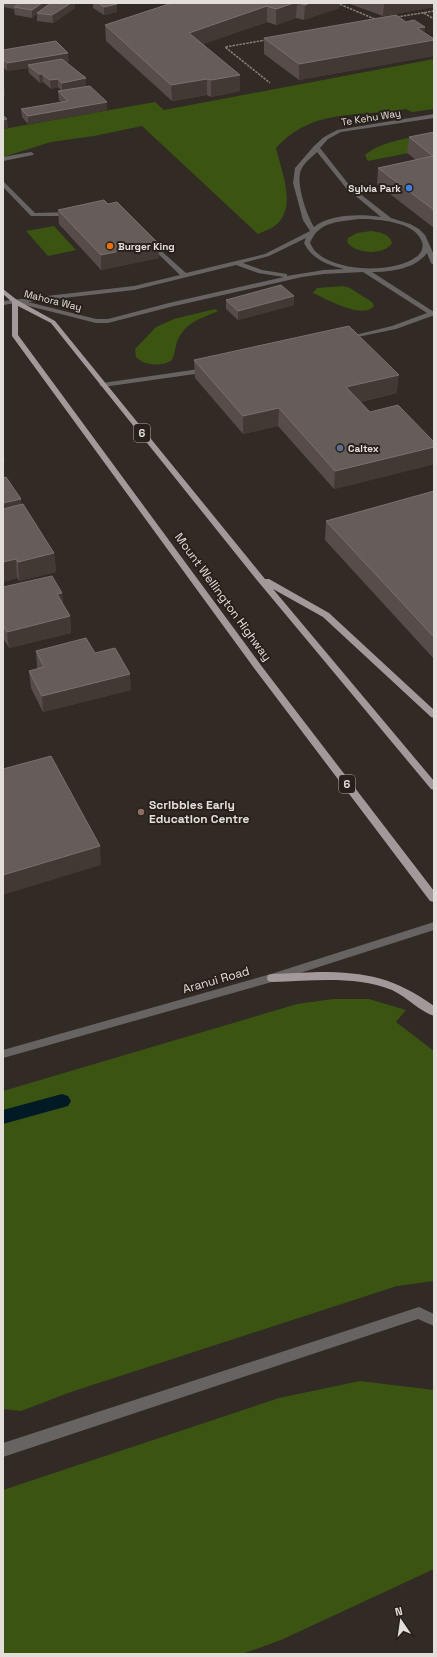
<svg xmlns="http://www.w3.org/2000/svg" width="437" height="1657" font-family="'Space Grotesk',sans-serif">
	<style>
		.green { fill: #3b5412 }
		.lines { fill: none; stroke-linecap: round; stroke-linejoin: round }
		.stream { fill: #001b25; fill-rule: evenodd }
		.path { stroke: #867f7a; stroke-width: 1.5; stroke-dasharray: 2.5 1; stroke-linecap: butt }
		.minor { fill: #686363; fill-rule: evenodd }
		.major { fill: #a4999a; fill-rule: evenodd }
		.wall { fill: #574c49 }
		.shaded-wall { fill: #423834 }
		.building { fill: #665c59; stroke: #7a706d }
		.shop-dot { fill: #3f7fe0; stroke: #28201b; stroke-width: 1.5 }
		.food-dot { fill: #e8710a; stroke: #28201b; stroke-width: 1.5 }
		.service-dot { fill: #5c6f8a; stroke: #28201b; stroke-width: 1.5 }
		.education-dot { fill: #8d6e63; stroke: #28201b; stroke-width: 1.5 }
		.labels { text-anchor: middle; stroke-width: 4; stroke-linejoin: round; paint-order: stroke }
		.far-street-label { font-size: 10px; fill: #e4deda; stroke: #28201b }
		.far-poi-label { font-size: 10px; font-weight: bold; fill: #e4deda; stroke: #28201b; text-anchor: start }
		.shield { fill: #28201b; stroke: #aca5a1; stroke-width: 1 }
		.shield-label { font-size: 11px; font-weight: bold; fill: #e4deda }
		.street-label { font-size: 12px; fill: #e4deda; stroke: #28201b }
		.poi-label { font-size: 12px; font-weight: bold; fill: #e4deda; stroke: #28201b; text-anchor: start }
	</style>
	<rect width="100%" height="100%" fill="#322a24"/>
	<path class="green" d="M434,59v50l-22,3 -6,-3c-50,9 -92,-2 -130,39 5,22 21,58 1,76 -5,5 -13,7 -19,10l-116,-108 -48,10 -43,6 -48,15v-28l152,-27 9,8z
		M434,133v15l-66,13 -3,-6c18,-15 47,-17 69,-22z
		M54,226l22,24 -28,6 -22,-25z
		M371,231c8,1 19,3 21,12 -8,13 -37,11 -45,-1l1,-4 9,-5z
		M343,286l7,2 22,14 2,4c-12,14 -47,-7 -61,-13l4,-5z
		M215,309l3,2c-18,8 -33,11 -41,31 -2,6 -2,12 -5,18 -10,7 -27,6 -36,-3l-1,-8 21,-22 18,-8z
		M333,999h36l37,11 -10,12 38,29v230l-37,5 -326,106 -50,19 -18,-2v-318l294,-87z
		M360,1381l74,9v179l-153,71 -39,14h-239v-164l276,-92z"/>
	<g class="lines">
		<path class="stream" d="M62,1094l6,2 3,5 -3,5 -65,18v-14z"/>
		<path class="path" d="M337,3l40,17
			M424,13l10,6
			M397,17l37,-6
			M266,40l-41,7 45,36"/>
		<path class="minor" d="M434,114v4l-93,14 -13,7 -8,9 30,38 41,32 19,6 9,5 6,6 9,20v10l-3,-2 -4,-10c-12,16 -36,19 -55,19l62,40v5l-2,-1 -36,13 -53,11v-2l49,-12 35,-13 -64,-41 -39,2 -22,3 -132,30 -62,16h-12l-79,-20 -14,2v-4l131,-15 46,-11 -33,-32 -1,-1 3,-2 37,33 79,-19 45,-23 -7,-11 -10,-37 2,-15 19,-22 10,-9 13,-7zM317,152l29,36 35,29c-20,-3 -50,-3 -67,10 -7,-11 -20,-47 -12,-59 3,-6 10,-11 15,-16zM359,219c18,0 56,2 63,23 2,6 -1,12 -6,15 -23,17 -81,15 -101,-6 -2,-2 -3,-5 -5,-8 9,-22 28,-21 49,-24zM306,238l-2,5c8,16 23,22 40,26l-20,1 -37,6v-2l-25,-4 -19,-7 26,-7zM236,265l22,8 26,4 -115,26 -61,16h-12l-68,-17 106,-12z
			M31,152l3,2 -1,1 -30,6v-4z
			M3,181l32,32 36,-1 3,2 -3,2h-40l-28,-29z
			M206,368h3v4l-106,15 -4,-2 4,-2z
			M434,922v8l-162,52 -269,76v-8l268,-76z
			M419,1307l15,7v12l-16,-7 -415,138v-14z"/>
		<path class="major" d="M3,289l14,11 38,21 210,258h4l60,34 105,97v8l-3,-1 -108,-100 -50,-28 161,192v9l-3,-1 -175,-210 -205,-256 -33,-17v29l245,333 171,223v11l-4,-1 -173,-229 -245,-336v-34l-9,-8z
			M319,972c48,0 76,6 115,34v10c-15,-5 -27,-19 -42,-26 -38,-15 -80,-9 -120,-8l-4,-1 -1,-3 1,-3 4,-1z"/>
	</g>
	<path class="wall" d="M3,3h72v5l-22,15 -16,-2v-7l-5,4 -17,-3 -1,-6 -11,-2z
		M93,3h22l2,1v8l-13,3 -11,-7z
		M172,3h168l-1,5 -35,12 -8,-2 -20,7 -9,-3 -64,22 37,47 -29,6 -4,-2 -35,6 -66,-60 -1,-16z
		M347,3h87v4l-51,9z
		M424,33l10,7 -1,16 -134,24 -35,-26v-16z
		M3,50l66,11 -3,1 20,16v9l21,23 -79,14 -6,-7 -1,-8 40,-7 -2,-2 -1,-9h4l-4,-4 -7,2 -8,-7 -3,1 -11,-10 -1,-5 -21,3 -4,-4z
		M434,132v96l-57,-44 1,-16 38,-8 -9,-7 2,-16z
		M108,204l50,39 1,15 -58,12 -42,-46 -1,-14z
		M226,300l68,5 -56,15 -12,-11z
		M194,360l203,33 -37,9 10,10 64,30v22l-100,25 -56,-63 -35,8 -48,-56z
		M434,491v168l-109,-119 1,-19z
		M22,504l32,49 2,19 -37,9 -2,-3 -14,4z
		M3,587l59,6 1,12 7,11 1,17 -62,15 -6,-10z
		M36,651l59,2 36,37 -88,22 -12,-24 -2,-17 9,-2 -1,-2z"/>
	<path class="shaded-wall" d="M42,3h12l-17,10v1l-5,4v-8z
		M71,3h4v5l-22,15 -1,-8z
		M294,3h3l-1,15 -20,7v-16z
		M310,3h30l-1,5 -35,12 1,-15z
		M388,3h46v4l-51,9 1,-12z
		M117,4v8l-13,3v-8z
		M267,6v16l-78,27v-16z
		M425,27l-1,15 10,-2 -1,16 -134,24v-16l118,-36z
		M68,53l1,8 -38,6 -3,-2v3l-21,3v-8z
		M39,74h3l1,8 -3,1z
		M240,75v16l-29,6v-17z
		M86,78v9l-24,4v-8z
		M58,79v8l-7,2 -1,-9z
		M207,79v16l-35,6 -1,-16z
		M3,83h1l1,13h-2z
		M107,102v8l-79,14v-8z
		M7,119l1,9 -5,1v-9z
		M158,243l1,15 -58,12v-15z
		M294,296v9l-56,15v-9z
		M399,375l-2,18 -52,12 1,-18z
		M279,408l-1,18 -35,8v-18z
		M3,446l2,15 -2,1z
		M434,447v17l-100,25 1,-18z
		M21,499l2,18 -20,5v-19z
		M54,553l2,19 -37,9 -1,-19z
		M16,559l1,19 -14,4v-20z
		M62,593l1,16 -6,-15z
		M70,616l1,17 -62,15 -2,-16z
		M130,674l1,16 -88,22 -1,-16z
		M100,846l1,19 -98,30v-20z"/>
	<path class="building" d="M20,3h22l-10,7 -18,-3z
		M51,3h20l-19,12 -15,-2z
		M98,3h17l2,1 -13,3z
		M172,3h122l-18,6 -9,-3 -78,27 51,42 -29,5 -4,-1 -36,6 -66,-60z
		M299,3h11l-5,2z
		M396,15l10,7 8,-2 11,7 -8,1 17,11v1l-135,24 -35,-26z
		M56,41l12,12 -61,10 -4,-4v-9z
		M62,59l24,19 -24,5 -4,-4 -8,1 -8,-6h-3l-11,-9z
		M90,86l17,16 -79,14 -7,-7 47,-8 -10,-10z
		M3,115l4,4 -4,1z
		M434,132v78l-56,-42 55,-12 -24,-19z
		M104,200l4,4 9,-2 41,41 -57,12 -43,-45z
		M281,285l13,11 -56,15 -12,-11z
		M349,326l50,49 -53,12 24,25 28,-7 36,37v5l-99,24 -56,-63 -36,8 -49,-56z
		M6,477l15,22 -18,4v-25z
		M434,491v146l-108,-116z
		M23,504l31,49 -36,9 -2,-3 -13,3v-53z
		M52,576l10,17 -5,1 13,22 -63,16 -4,-7v-38z
		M86,638l9,15 20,-5 15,26 -88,22 -13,-25 15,-4 -8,-16z
		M51,756l49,90 -97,29v-106z"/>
	<circle class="shop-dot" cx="409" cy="188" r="4"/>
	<circle class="food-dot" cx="110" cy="246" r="4"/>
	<circle class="service-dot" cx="340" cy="448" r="4"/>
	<circle class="education-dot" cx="141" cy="812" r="4"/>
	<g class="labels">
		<g class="far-street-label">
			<text transform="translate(371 117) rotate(-9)" y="4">Te Kehu Way</text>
			<text transform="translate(53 300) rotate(14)" y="4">Mahora Way</text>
		</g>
		<g class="far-poi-label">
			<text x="401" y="192" text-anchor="end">Sylvia Park</text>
			<text x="118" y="250">Burger King</text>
			<text x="348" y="452">Caltex</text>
		</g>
		<g class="shield">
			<rect x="134" y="424" width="16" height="18" rx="3"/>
			<rect x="339" y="775" width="16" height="18" rx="3"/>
		</g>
		<g class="shield-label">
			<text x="142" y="437">6</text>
			<text x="347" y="788">6</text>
		</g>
		<g class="street-label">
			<text transform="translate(223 597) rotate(54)" y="4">Mount Wellington Highway</text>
			<text transform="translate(216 980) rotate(-16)" y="4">Aranui Road</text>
		</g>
		<g class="poi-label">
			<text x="149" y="809">Scribbles Early<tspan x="149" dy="14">Education Centre</tspan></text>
		</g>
	</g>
	<rect width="437" height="1657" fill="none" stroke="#e4deda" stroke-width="8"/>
	<g transform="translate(401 1621) rotate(347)" stroke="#28201b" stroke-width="3" paint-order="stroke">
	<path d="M0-3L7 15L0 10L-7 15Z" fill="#e4deda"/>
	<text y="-6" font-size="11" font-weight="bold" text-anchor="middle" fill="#e4deda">N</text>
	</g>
</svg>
